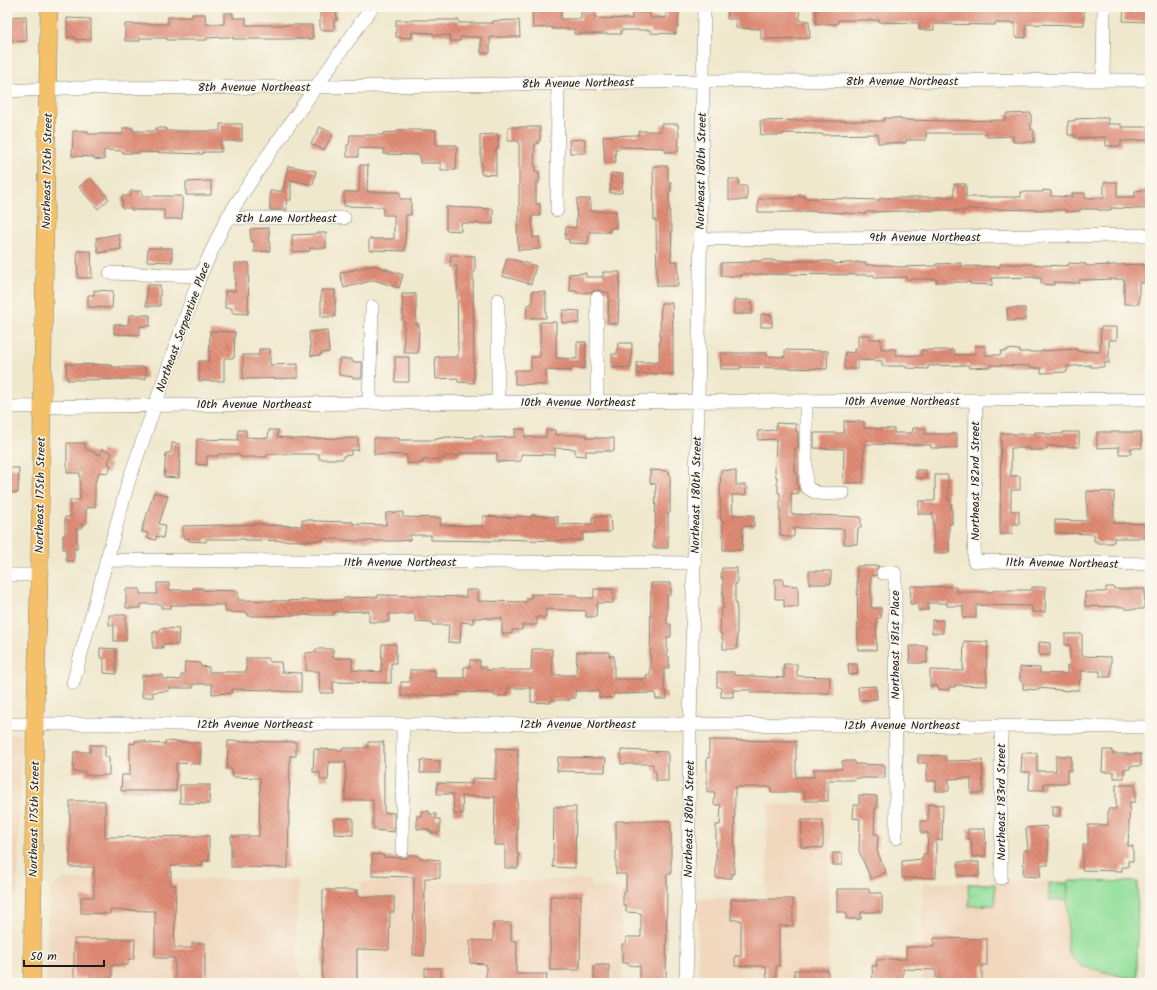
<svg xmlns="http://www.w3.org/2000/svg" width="1157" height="990" font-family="Kalam,sans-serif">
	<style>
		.built { fill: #f0d6bc }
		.park { fill: url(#park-crowns); stroke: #587e5c }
		.pitch { fill: #94e09c; stroke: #587e5c }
		.building { fill: url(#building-back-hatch) }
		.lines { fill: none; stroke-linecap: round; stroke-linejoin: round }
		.minor-casing { stroke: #868274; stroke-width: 14 }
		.major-casing { stroke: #868274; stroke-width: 18 }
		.minor { stroke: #fff; stroke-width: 13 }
		.major { stroke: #f4c16a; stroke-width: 17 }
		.labels { text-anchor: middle; stroke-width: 3; stroke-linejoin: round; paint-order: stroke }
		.street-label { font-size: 12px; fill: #1c1c1c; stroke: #fbf7ec }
	</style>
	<defs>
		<pattern id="park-crowns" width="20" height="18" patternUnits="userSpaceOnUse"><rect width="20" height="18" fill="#94e09c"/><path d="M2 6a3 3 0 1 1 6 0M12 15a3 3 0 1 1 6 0" fill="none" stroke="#7fc086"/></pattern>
		<pattern id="building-back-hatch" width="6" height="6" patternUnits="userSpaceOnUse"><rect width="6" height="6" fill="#e18c76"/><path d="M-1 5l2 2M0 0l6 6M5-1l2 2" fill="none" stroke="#b67260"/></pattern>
	</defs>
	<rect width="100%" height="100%" fill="#fbf7ec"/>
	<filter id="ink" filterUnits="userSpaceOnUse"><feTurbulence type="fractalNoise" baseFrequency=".025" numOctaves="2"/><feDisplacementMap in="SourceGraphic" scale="8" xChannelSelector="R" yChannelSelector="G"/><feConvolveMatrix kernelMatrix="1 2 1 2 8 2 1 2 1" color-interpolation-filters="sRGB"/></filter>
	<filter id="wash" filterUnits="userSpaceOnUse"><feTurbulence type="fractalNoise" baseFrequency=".012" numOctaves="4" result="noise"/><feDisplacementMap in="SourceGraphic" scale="16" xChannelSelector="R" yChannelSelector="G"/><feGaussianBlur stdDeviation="0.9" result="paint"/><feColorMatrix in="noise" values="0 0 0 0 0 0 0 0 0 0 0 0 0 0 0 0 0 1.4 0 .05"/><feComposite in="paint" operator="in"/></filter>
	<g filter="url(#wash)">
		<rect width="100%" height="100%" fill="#efe8cd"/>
		<path class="built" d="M7,734h14l-3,161 -11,1z
			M768,804l62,1 -2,178h-130v-85l68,1z
			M63,879l235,1 -2,77 4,16 9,10h-264l4,-94z
			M591,880v8h31v95h-263l2,-101z
			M1068,881l70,1 -1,101h-215l1,-100z"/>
		<path class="park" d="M1049,883h19l-1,17h-18z
			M968,884h27v21l-26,1z"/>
		<path class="pitch" d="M1068,881l70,1 -1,96 -12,-1 -44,-11 -9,-8 -5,-9z"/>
		<g id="blocks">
			<path class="building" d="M320,7h16l1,13h-3v10h-14z
				M532,7h29v12h20v-7h14v6l37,1v-7h18v6h16v-11h13l-1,20h-2v7l-25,-1v-3h-30v4h-47v-5h-22v-2l-19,1z
				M728,7h71l1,14h9l1,17 -49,1v-10l-25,-1v-9h-9z
				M831,7h103l39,2v-1h28v-1l83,1v17l-58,-1v14l-11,-1v-14h-20v2l-61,-1v6h-15v-7l-40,-1 1,-2h-42v4h-22v-15h15z
				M1124,7h23l-1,15 -23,-1z
				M224,13h9v5h13v7h66l1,14h-80v-2h-9l-17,1v2h-40v-2h-27v3h-15v-17h43v-7h24v-3h13l1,10h18z
				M26,16l1,25 -19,1 -1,-25z
				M67,18l24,1v21l-16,-1v-2h-8z
				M396,20h63v3h34v-2l26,-1 1,17h-30v16h-9v-16h-21v4h-10v-6h-17v-2l-21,-1v6l-16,-1z
				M1031,113v17h3v12h-21v-6l-26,1v-4h-61v7h-20v3h-28v-9l-56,1v-1l-39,-1v2h-22l-1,-14 42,-1h11v1h71v-3h16v2h6l39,1 61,-1v-6z
				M1098,118h10v6h13v3h29v13l-29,1v5h-15v-9l-31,1v-3h-7v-14h7v-2z
				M220,124h22v17h-21v11h-18v2l-64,-2v1h-16v-2l-19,-1v10l-10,-1v-2l-22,-1 1,-25h15v3h35v-6h10v3h23v-3h10v3h54z
				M661,124h17l1,13 -1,15h-13v-4l-45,-1v2h-5l1,13 -11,1 -2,-27 35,-1 1,-4h22z
				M320,127l12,6v3l-8,14 -13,-6z
				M508,127h32v14h-2v3h-3l-1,22h2l-1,6h4v11h-3v21h4v12h-8l1,22 6,-1 1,12 -22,1 -1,-28h2v-81h-11z
				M398,130h38v15h21l-1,25h-15v-7h-21v-8l-36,-1v-5l-26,-1v9h-11v-12h2l1,-10h33v-2l15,-1z
				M498,134v15h-2v26l-15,-1v-25h-1v-14z
				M585,139v14h-15l-1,-13z
				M360,165h8l-1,27h33v7h11v16h-5l-1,36 -36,-1v-11h25v-24h-11v-8l-39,-1v-14h15z
				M288,166l28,5 -3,14 -22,-5v20h-5l1,10h-17v-19h13z
				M653,166h15v16h3v9l-2,1 1,33h2l-1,36h7v25h-21l-1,-66h-2z
				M611,173l12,1 -1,19h-12z
				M90,178l19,21 -11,10 -19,-22z
				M729,179h10v7h8v14h-18z
				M211,181v14h-25v-13z
				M1104,182h13v15h18v-6l12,-1v19l-36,-1v2h-13v-1h-18v2l-14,1v-2l-100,-1v2l-24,-1 -76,2v2l-60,-3v1h-48v-13l37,-1v-2h10v2l42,1 33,1v-2h32v-1h42v-13h12v13h55v-5h22v-2l8,1v5l21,1v-4h13v5h19z
				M131,191h11v5h40v23h-18v-9h-33v-2h-9v-12h9z
				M577,199h13v12h26v17h-6v4h-21l-1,12 -19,-1v-4h-4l1,-12 10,1z
				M446,207l47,2v15l-32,-1v8l-15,-1z
				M269,228l1,23 -16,1v-11l-3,1 -1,-13z
				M316,233h10v15h-16v3l-18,1v-17l24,-1z
				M119,234l2,15 -23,4 -2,-15z
				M148,248h24v14l-25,-1z
				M77,251h14l1,27h-14z
				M451,255l24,1v16h-2l1,111 -16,-1v-4l-22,1 -1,-22h23l-1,-91h-7z
				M507,258l29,8 -5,18 -29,-8z
				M761,260h12v1h55l6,1v2l25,-2v1h7v2h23l7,1v1l40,-1v-2l25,-1v3l39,1v-3h24l39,2 6,-1v-2l17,1v2l57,-2v3l3,-1 1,17h-8v21h-15v-25l-45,1v3l-25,-1v3l-13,-1v-6h-7l1,-1 -43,1v7l-22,-1v-2h-34v-3h-30v-2l-32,1v-3l-132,-1v2h-21v-13l30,-1v-1h10z
				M235,263h14l-1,51 -16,-1v-5h-7v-17h10z
				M374,265l29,10 -4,13 -25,-8 -30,8 -4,-15z
				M603,272h17l-2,52 -10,-1 1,-31h-7l-5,-2 -5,2h-6v1h-9v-2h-7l-1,-17 17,-1v4h17z
				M147,285h13v21h-14z
				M94,290l19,1 -1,17 -24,-1v-12h6z
				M321,290h14v27h-14z
				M532,291l14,1v26h-20l1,-13 5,-1z
				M402,294h14v30h3l-1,29h-14v-33h-1z
				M734,300h18v14h-18z
				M661,303h11l1,29v42h-36v-12h22z
				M1007,308h18v12l-17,1z
				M563,310l17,1 -1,12h-17z
				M761,314l11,1v12h-11z
				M129,315h21v11h-10v9l-26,-1v-10l14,1z
				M540,322h16v36l21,1v-17h9l-1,26h-14v3l-25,-1v15l-31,-1v-14h16v-13h9z
				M1101,327h16v13h-8v23h-5v4h-14l1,-2 -18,1h-6v6l-26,1v-5h-11v-2l-40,-1v2l-21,1v-3l-41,1v3l-22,-1v-2h-24v-5l-24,-1v9h-14l1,-17 9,1v-4h4v-14h12v4h11v10h14l1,6 25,1v-6h33l1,5 20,-1v-8h10v9h16v-4h6v-2l13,1v2h21v-1l36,-2v2l23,1z
				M327,330l2,22 -8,1v2l-10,1 -2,-24z
				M210,331l25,1 -1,26h-10v23h-25v-20h10z
				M618,343h14l-1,25 -19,-1v-13h5z
				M259,349h11v16l28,-1v14l-55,1v-24h16z
				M785,350l43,1 -1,18 -87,-2v2h-19v-16h46v3l18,1z
				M395,357h14v25h-14z
				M339,359h13v3h10v16h-9v-1l-14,-2z
				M66,364l46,1v2h33l1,12 -79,1z
				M844,421l20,1v6l30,1v4h18l1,-5h12v6h32v14h-26v-3l-67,-1 -1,39h-20l1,-34 -30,-1v-15h30z
				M776,423l20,1v8h2v16h-3v23h1l1,6v8h1v9l-7,-1v21l70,3v11h-3l-1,16h-13v-15l-50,-1v8l-1,1h-10v-2h-3v-42h-2v-8h-1v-8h-1l-1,-7 1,-31 -18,1v-9l18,-1z
				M515,429h10v8h21v-7h9v5h32v3h27v13h-28v5l-11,-1v-6l-20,-1v7l-34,-1v7l-24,1v-9h-37v3h-16v3l-21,1v3h-16v-8l-33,-1v-16h25v2h37v-1l11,-2 27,1v-2h9v1l2,1 30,-1z
				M238,430h8v7l22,1 1,-8h9l-1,7 12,1v1l69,-1v12h-7v5l-8,1v3h-24v-5h-52v3h-28v-3h-21v2h-11v9l-11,-1 1,-25 41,1z
				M1035,432h9v2h19v-2h16v15l-32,-1v4h-18v-2h-18v28h9v14h-9v21h8v13h-7v10h-12l1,-101h11v1h23z
				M1097,432h44l1,16h-11v6h-12v-7l-22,1z
				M67,443h18v6l15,6 2,-6 10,4 -4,11 3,1 -3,8 -9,-1 -4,11v24l-9,1v16h-4v4h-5v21h-3v12h-8v-12h-3v-14h2v-18h5v-17h10v-27h-13z
				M172,443l8,1 -1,34 -15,-1 2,-24h5z
				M7,468h12l-1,25 -11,-1z
				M650,470l19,1v3h1v38l-2,3v33h-15l1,-19h1l1,-45 -6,-1z
				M721,470l15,1v14h10v10h-14l1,20h21v11h-11l-1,24h-19v-29h-2l-1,-27z
				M916,470h10v8h-10z
				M935,475h13v25h3v10h1v14h-3v29h-15l-1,-39h-15l1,-13h15l1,-1z
				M1087,491l27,1v31l36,1v14h-36v4h-2v1h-15v-2h-3v-7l-39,-1v-13l32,1z
				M154,492l14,4 -9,28 6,1 -2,13 -7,-2v4l-9,-2 1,-5 -6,-1 2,-11h1z
				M403,512v5l38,1 -1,7 43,1v-10l33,2v-2l16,1v-2l26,2v8l34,-1v-7l18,-1 1,14 -1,2 -27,1v7l-27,1 -56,-2v2l-69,-1v-5h-21v5l-10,1h-44l-33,-3v2l-13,1 -65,-1v-1h-39v3l-17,-1v-3h-6v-12l82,-2v1l37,1v-6h11v1l40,1v2l33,1v-12z
				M857,566h22l-3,3v6l-5,1v32h10v10h-4l-1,32h-18z
				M722,568h15v16h-2v19h1l1,8v38h-14v-10h-1v-5h-2l1,-25h2v-31h-2z
				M809,571h22v13h-22z
				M775,579h8v6l15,1v21h-14v-8h-9z
				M157,583h12v7h24v-2h10v2l35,1v9l41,1 31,-1h34v-2l34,-1v-2l88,2v-7h12v11l49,1v-4h4v-4l46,1v3h17v-9h19v14h-16l-1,14h-10v-6l-40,-2v8h-9v8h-15v5h-10v4h-10v-16h-29v5l-12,-1 -1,21 -12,-1 1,-17h-17v-3l-17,-1v-7h-26v8h-20v-11l-35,1v3h-37l-36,1h-13v-3l-23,-1v-7h-54v3h-10v-4h-20v4h-15v-19h14v5h17z
				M651,583h20v12h-4v29h4v13h-4v19h2v12h-5v23h2l1,8h-11l-1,-6 -42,1v4h-14v-7h-24v7h-5v2h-19v3l-20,-1v-14h-24v8h-13v-3l-37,-1v3l-56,1v-14h9v-12h25v8h29v-11h6v-7h10v7h6v3h45l1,-21h20v26h24l1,-23h32v4h5v23h33l-1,-4h4z
				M911,586l45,1v5h38v-2h38v-3h14l-1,25h-13v-6l-56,-1v13h-13v-12h-16v-3h-19v7h-10v-6h-8z
				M1106,587h8v2h31l-1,20h-19v-2l-40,-1v-14h21z
				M109,615h17v26h-12v-16h-5z
				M932,620h11v13h-11z
				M161,628l18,1 -1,16 -15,-1v4h-10v-16h7z
				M1065,634h17v22l29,1v20h-11v-6h-19v9h-2v10h-10v1l-30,-3v2l-16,-1v-7l-3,-1v-14l20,1v5l27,1v-9l3,1v-21h-5z
				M964,641l24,1 -2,31h1v13l-32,-1v2h-6v3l-11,-1v-3h-8v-16l33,1z
				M1039,642l11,1v12h-11z
				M382,644h14v19h-5v20l-58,-1v11h-13l-1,-22h-13v-18l10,-1v-3h17v9h19v12l29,2z
				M909,646h18v17h-17z
				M100,648l16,1v25l-12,-1v-15h-4z
				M246,658h23v4h12l1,10 19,1v19l-28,-1v-1l-41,-1v4l-20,1v-10h-19v4h-24v3l-16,1v5h-11v-22h21v4l18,1v-5h3l1,-13 15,1v3l9,1v5h37z
				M784,664h13v12l33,1 -1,16h-78v-3h-18v7h-12v-10h-4v-15h17v3l50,3z
				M848,664h9l1,10 -9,1z
				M876,686l1,13 -18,1 -1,-13z
				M709,740l87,1v36h18v-8h28v-8h13v3l30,1v13h-31v2h-26v21h-23v-9h-34v-5h-36l-1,87 -2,-1v5h-16v-53h4l1,-20h-7l1,-13h-8v-34h2z
				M135,741h11v2l19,1v-3l36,2 -1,21 -24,-1v28h-55l1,-16h8v-32l5,1z
				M228,741l68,1v14h-6l-2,112 -57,-1v-31h28l1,-58 -28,-1v-8h-5z
				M368,742h16l-1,3h1v66l1,2h9v19l-21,-2v-30h-28l1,-38h-17l-1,18h-8v-8h-7l1,-23 28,1v-2h26z
				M90,745h15v12h4v18l-17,1v-1h-7v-3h-12l1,-20h16z
				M496,748l22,1 -1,105h2l-1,14h-13v-23h-11l1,-48 -33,-1 1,18h-9l-1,-20h-16v-11l35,1v-6l24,1z
				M621,750l47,2v29h-12v-10h-3v-7h-32z
				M1103,750h9v4h29v12h-11v3h-6v9h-10v-6h-12z
				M1022,753h15v18h19v-15h15v14h-4v13h-23v7h-15l1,-18h-9z
				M918,755l28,1v5l36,-1 1,33h-12v-15l-22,1v12h-13v-10h-9v-18h-9z
				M558,757l48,1 -1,14 -48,-1z
				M421,760l19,1v12h-20z
				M180,785h30l-1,19 -29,-1z
				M1116,785h19v17h-5l-2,44h5v15h-5v6h-6v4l-40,-1 1,-25h5v-20h20v-16h8z
				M859,795l18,1v12h-2l-1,26h4l-1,17 9,21 -15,7 -12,-28 1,-32 -7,-1 1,-13h5z
				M70,801h35v36l104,-1v25h-6v5h-32v19h5l-2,63h18v-5h13v40h-30v-25h-20v-47l-45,-1v4l-29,-1v-16h13v-30h-24z
				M928,804l15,1 -1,35h-6v38h-34v-17l21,-2v-5h4l1,-21h-7v-12h7z
				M1052,806h8v10h-8z
				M554,807h22l-1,61 -22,-1z
				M421,811h8v3h7v5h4v14h-9v-2h-3v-2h-11v-13h4z
				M334,818h19v17l-19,-1z
				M802,820h21v28l-22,-1z
				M616,821h55v53h-4l-1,109h-24v-1l-2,-1v-15l-12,-1v-2h-6v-19h4v-7h15v-24l-15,-1v-7h-3v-13h3v-18h-10z
				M1046,826l2,20v19h-7l-1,12 -17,-1 1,-26h4l-2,-22z
				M968,829h17l1,27 -14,1 -1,-18h-3z
				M833,853h9v12h-9z
				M372,854l12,1 -1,2 19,1h5l1,-3h10v2l2,1 20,2v18h-15l-1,78 -11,-1 1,-78 -42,-1z
				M958,862h21v14h-21z
				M837,889h32v4h13v19h-21v7h-15v-7h-9z
				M323,890h35v7h36v15h-4l-1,38 -32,-1v34h-35z
				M550,896h31l-1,74h-30z
				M731,899h62v27h-14v40h-3v14h-9l-1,-14h-31v-10h6v-36h-10z
				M493,923h18v18h6l-1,33h31l-1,9h-60v-19l-16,-1v-23l23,1z
				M934,938l53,1v26h-5v18h-42v-5h-4v-8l-33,-1v14h-30l-1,-17h5l-1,-6 30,-1v-12h28z
				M74,939h61l-1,20h-6v6h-16v13h-13v5h-13v-5h-12z
				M594,965h15v18h-15z
				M425,968h16v15h-16z
				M794,970h34v13h-33z"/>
		</g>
	</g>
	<g filter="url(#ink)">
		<use href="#blocks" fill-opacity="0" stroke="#868274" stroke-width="1"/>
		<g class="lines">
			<g class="minor-casing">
				<path id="minor" d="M1103,80l1,-73
					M7,91l58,-3 251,-1 387,-6 447,-1
					M557,210l1,-127
					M227,218h117
					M700,239l450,-4
					M110,273l90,3
					M976,400l-2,161 176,3
					M806,401v85c11,11 22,7 37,7
					M498,402v-102
					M597,402v-104
					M369,403l3,-96
					M7,407l362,-4 781,-4
					M106,560l589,3
					M883,573h12l1,265
					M7,575h32
					M73,683l55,-200 72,-207 27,-58 39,-60 106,-151
					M7,724h683l460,3
					M1001,725v153
					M402,850l1,-126
					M686,983l2,-90 2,-169 8,-322 6,-395"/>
			</g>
			<g class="major-casing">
				<path id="major" d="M32,983l3,-259 4,-138 10,-579"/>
			</g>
			<use href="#minor" class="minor"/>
			<use href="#major" class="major"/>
		</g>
	</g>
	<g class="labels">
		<g class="street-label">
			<text x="902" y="85">8th Avenue Northeast</text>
			<text transform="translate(578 83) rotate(-1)" y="4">8th Avenue Northeast</text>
			<text x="254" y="91">8th Avenue Northeast</text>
			<text transform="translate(47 171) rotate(-89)" y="4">Northeast 175th Street</text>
			<text transform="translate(701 171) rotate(-89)" y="4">Northeast 180th Street</text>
			<text x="286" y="222">8th Lane Northeast</text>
			<text x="925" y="241">9th Avenue Northeast</text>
			<text transform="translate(183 327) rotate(-70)" y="4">Northeast Serpentine Place</text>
			<text x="902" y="405">10th Avenue Northeast</text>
			<text x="578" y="406">10th Avenue Northeast</text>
			<text x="254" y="408">10th Avenue Northeast</text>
			<text transform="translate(975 481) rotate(-90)" y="4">Northeast 182nd Street</text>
			<text transform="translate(40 495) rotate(-89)" y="4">Northeast 175th Street</text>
			<text transform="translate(696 495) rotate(-89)" y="4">Northeast 180th Street</text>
			<text x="400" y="566">11th Avenue Northeast</text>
			<text transform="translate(1062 563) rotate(1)" y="4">11th Avenue Northeast</text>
			<text transform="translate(895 645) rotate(-90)" y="4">Northeast 181st Place</text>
			<text x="255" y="728">12th Avenue Northeast</text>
			<text x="578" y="728">12th Avenue Northeast</text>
			<text x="902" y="729">12th Avenue Northeast</text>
			<text transform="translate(1001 802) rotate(-90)" y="4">Northeast 183rd Street</text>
			<text transform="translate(34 819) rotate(-89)" y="4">Northeast 175th Street</text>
			<text transform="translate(689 819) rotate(-89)" y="4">Northeast 180th Street</text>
		</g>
	</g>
	<rect width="1157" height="990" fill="none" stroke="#fbf7ec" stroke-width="24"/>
	<path d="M24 960v6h80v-6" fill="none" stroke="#1c1c1c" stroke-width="2"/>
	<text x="30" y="960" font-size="12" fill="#1c1c1c" stroke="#fbf7ec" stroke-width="3" paint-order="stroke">50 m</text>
</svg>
